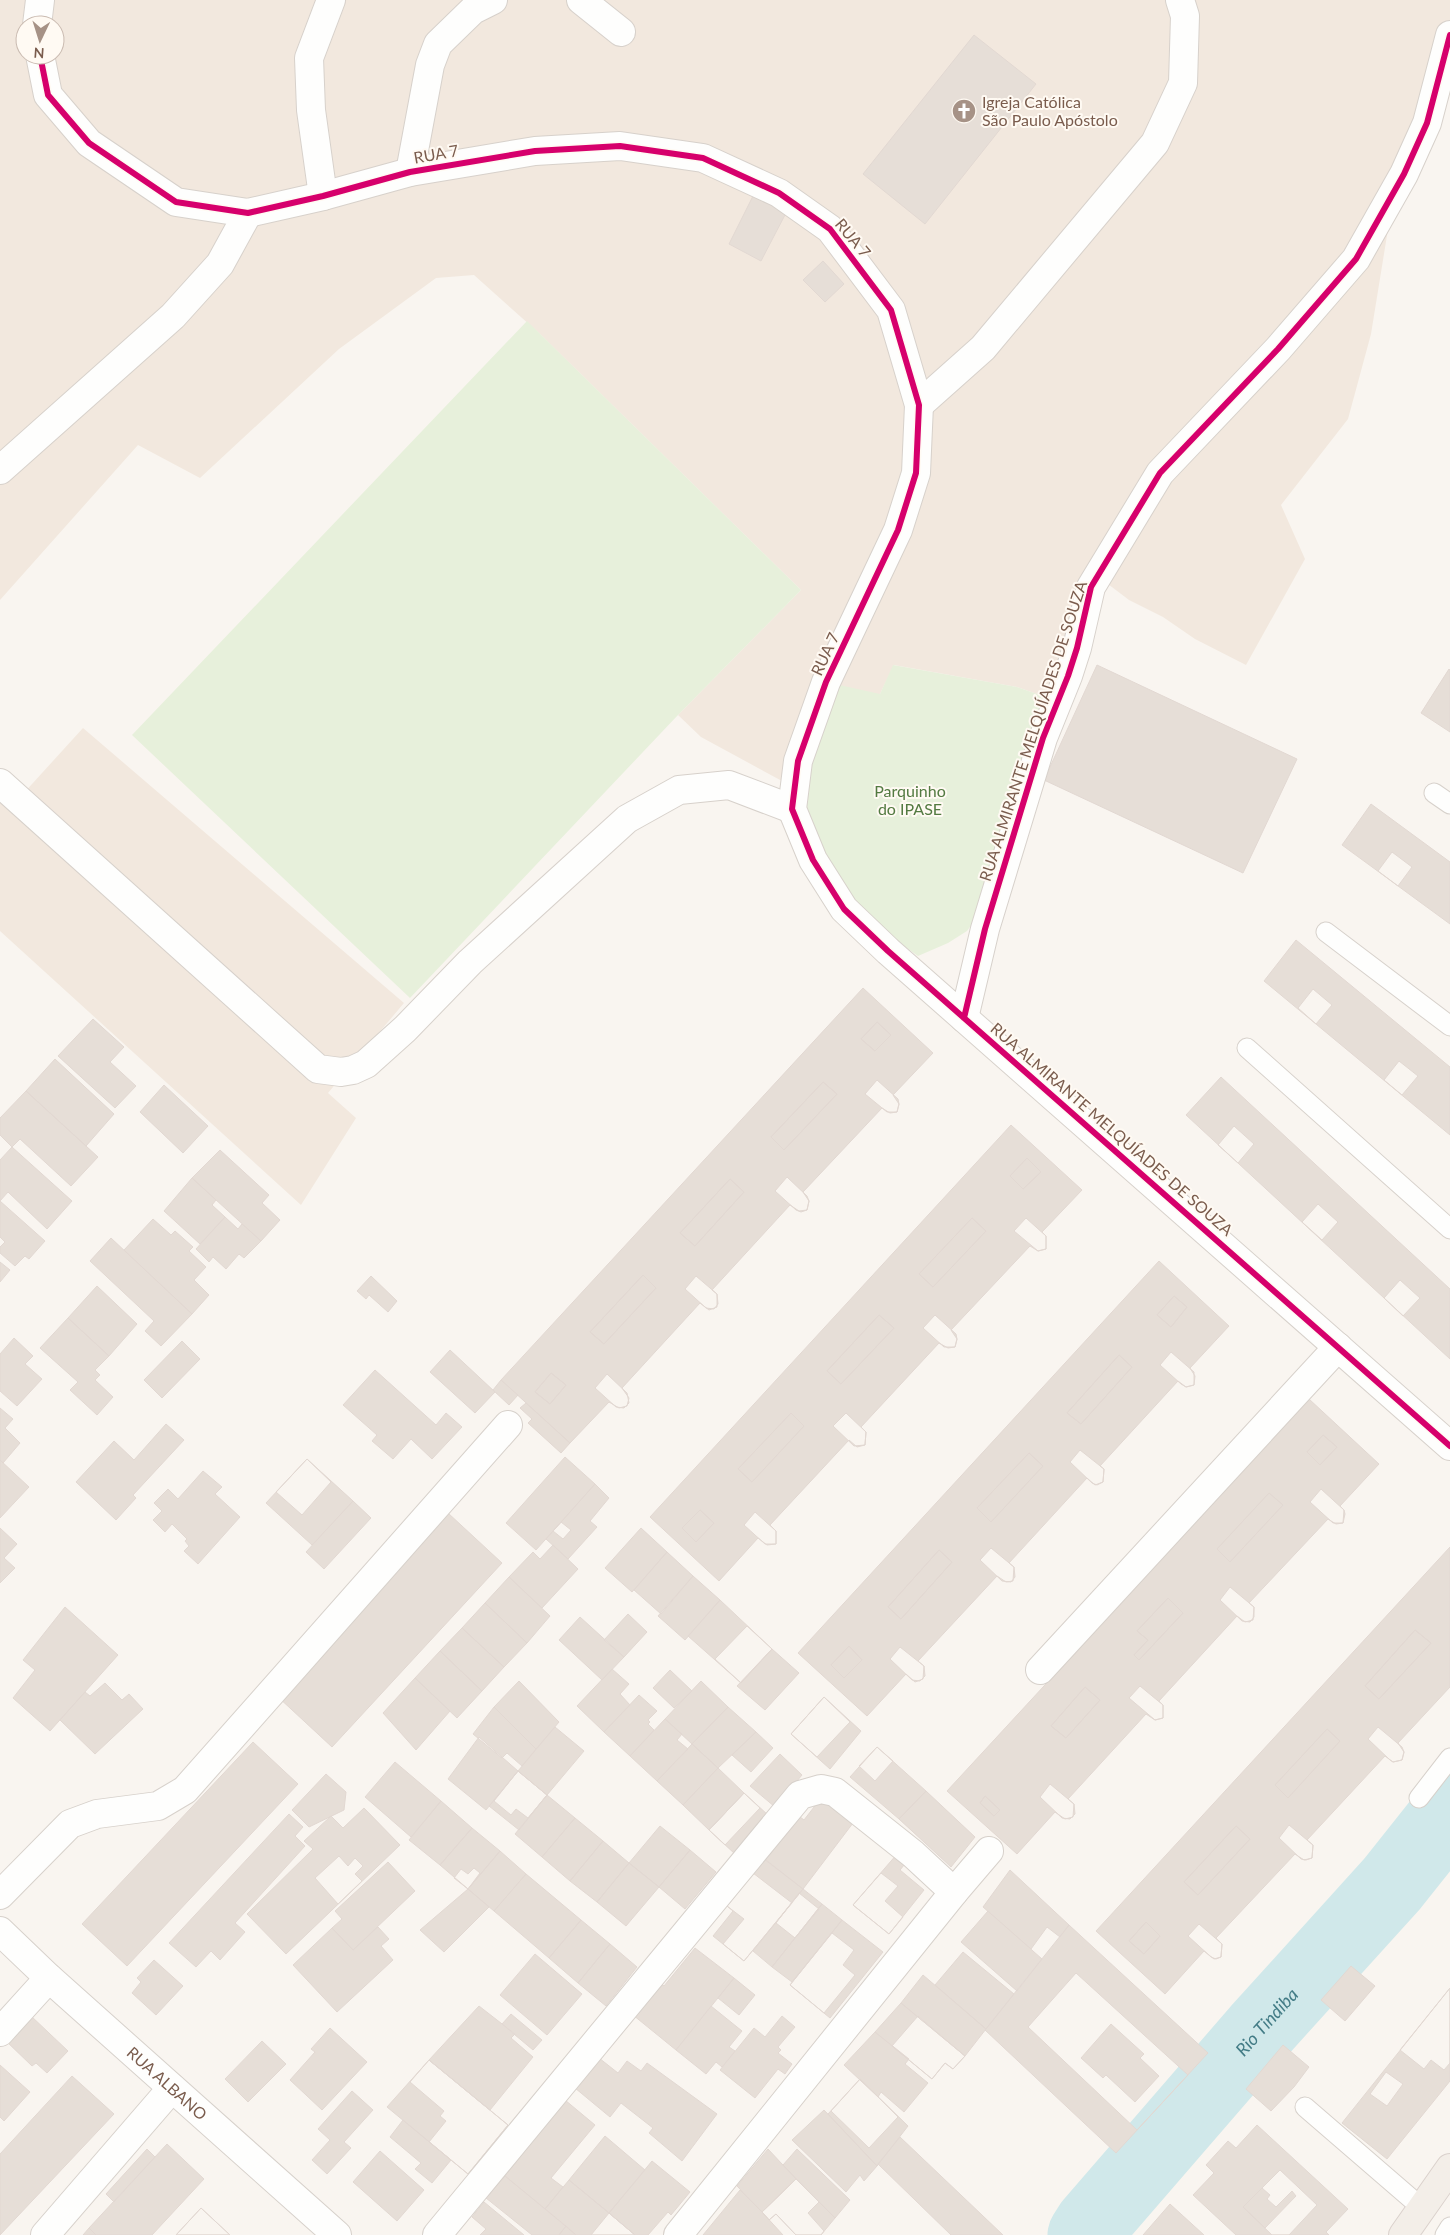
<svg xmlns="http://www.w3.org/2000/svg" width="1450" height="2235" font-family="Lato,sans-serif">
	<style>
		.residential { fill: #f2e8de; fill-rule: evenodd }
		.green { fill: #e7f0db }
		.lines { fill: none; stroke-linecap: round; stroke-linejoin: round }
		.river { stroke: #d0e8ea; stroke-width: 75 }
		.building { fill: #e6ded7; stroke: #e2d8d2; fill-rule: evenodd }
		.service-casing { stroke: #d7d1cb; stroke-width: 21 }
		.minor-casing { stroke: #d7d1cb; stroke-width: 30 }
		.primary-casing { stroke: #dad1cc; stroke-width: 30 }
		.service { stroke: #fefefd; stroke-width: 19 }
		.minor { stroke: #fefefd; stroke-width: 28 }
		.primary { stroke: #f3eee8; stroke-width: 28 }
		.cycleway-casing { stroke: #fffaf3; stroke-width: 9 }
		.cycleway { stroke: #d6006c; stroke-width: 6 }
		.labels { text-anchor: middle; stroke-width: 4; stroke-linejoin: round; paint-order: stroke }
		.poi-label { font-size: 16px; fill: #7a5c4d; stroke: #fffaf3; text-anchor: start }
		.street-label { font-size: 16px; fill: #7a5c4d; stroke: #fffaf3 }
		.park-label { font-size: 16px; fill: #537a41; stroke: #fffaf3 }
		.water-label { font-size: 18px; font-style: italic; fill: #437c86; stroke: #fffaf3 }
	</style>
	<rect width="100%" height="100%" fill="#f9f5f0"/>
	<path class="residential" d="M0,0h1450v77l-19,70 -42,76 -18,111 -23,85 -67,86 24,54 -59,106 -51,-26 -32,-22 -34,-17 -25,-19 -47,120 -40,-14 -123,-22 -14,29 -82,67 -16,20 -81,-44 -23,-22 123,-125 -261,-256 -66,-59 -38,3 -97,71 -139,129 -62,-33 -138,155zM25,25h30v30h-30z
		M83,728l321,275 -76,90 28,25 -55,87 -301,-274v-136l12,11z"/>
	<path class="green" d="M527,321l274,269 -123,125 -268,283 -278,-263z
		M893,665l124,22 40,14 -72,205 -18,25 -19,12 -30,13 -85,-60 -41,-87 34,-127 54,12z"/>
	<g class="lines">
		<path class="river" id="s1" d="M1085,2235l7,-11 167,-193 133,-147 58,-73"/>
	</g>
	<path class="building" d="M974,35l62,49 -111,140 -62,-50z
		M753,196l33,17 -25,48 -32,-17z
		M823,261l21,23 -19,18 -22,-22z
		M1097,665l200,94 -54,114 -199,-93z
		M1449,669l1,1v62l-29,-19z
		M1371,804l79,58v62l-108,-79z
		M1392,852l20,15 -14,19 -20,-15z
		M1296,940l154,127v68l-186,-154z
		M863,988l70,65 -40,42 6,9 -2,8 -7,1 -8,-5 -79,84 6,9 -2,9 -8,1 -9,-6 -78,85 5,4v13l-8,3 -9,-7 -78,85 7,10 -2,8 -8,2 -10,-6 -39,41 -69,-63zM877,1022l14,13 -16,16 -14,-12zM823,1082l14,12 -53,56 -13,-13zM730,1179l14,13 -49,54 -15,-13zM643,1275l13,13 -52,56 -14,-12zM551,1373l15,12 -16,19 -15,-12z
		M1313,989l19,16 -16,19 -18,-16z
		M93,1019l31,28 -14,15 26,24 -21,22 -57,-52z
		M877,1022l14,13 -16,16 -14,-12z
		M55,1059l59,55 -28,32 -60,-55z
		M1399,1061l19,15 -16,19 -18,-15z
		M1221,1077l229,212v70l-264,-244z
		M877,1080l21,19 1,5 -2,8h-10l-22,-18z
		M823,1082l14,12 -53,56 -13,-13z
		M164,1085l44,41 -25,27 -43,-41z
		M26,1091l72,66 -27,29 -51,-47 -8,8 -12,-12v-17z
		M1011,1125l71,65 -40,42 4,4v13l-8,2 -8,-5 -79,84 6,9 -2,8 -7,1 -9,-5 -78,84 5,5 -1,13 -8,2 -8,-7 -79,85 6,6v13l-9,1 -9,-7 -39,43 -69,-64zM1027,1158l14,14 -18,17 -13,-13zM972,1218l14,13 -53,56 -14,-13zM879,1315l15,13 -53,56 -14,-13zM791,1413l13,13 -52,56 -14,-13zM700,1510l14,13 -18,19 -14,-14z
		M1234,1126l20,18 -16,19 -20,-18z
		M12,1147l60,54 -25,28 -39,-37 -8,9v-41z
		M220,1150l49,45 -7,8 18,17 -19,21 -69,-63z
		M1027,1158l14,14 -18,17 -13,-13z
		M787,1177l20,19 2,5 -2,9 -6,2 -5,-2 -21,-19z
		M192,1178l24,22 -4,5 13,12 -25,27 -36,-33z
		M730,1179l14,13 -49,54 -15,-13z
		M0,1201l45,40 -16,18 -4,-3 -10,10 -15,-13v-6l5,-5 -5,-5z
		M1318,1204l20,18 -16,18 -20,-18z
		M225,1217l13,12 4,-5 19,17 -17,17 -5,-4 -13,15 -13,-12 -4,5 -13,-13z
		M972,1218l14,13 -53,56 -14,-13z
		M1026,1218l20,18v13l-8,2 -24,-20z
		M153,1219l18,16 4,-4 18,16 -4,4 17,16 -12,13 15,15 -17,19 -68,-64z
		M111,1238l81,76 -31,32 -16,-15 9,-10 -64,-60z
		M1159,1261l70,65 -39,42 5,8 -1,9 -8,2 -8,-6 -78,85 4,3 -1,13 -8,3 -8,-7 -78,85 5,4 -1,14 -7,1 -9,-6 -79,85 6,5 -1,13 -8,3 -9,-8 -39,42 -69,-63zM1174,1296l13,11 -16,20 -14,-12zM1119,1355l13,12 -51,57 -14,-11zM1029,1453l14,13 -52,56 -14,-14zM939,1550l13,12 -51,57 -13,-12zM849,1646l13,14 -18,18 -13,-13z
		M0,1262l10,8 -10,12z
		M643,1275l13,13 -52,56 -14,-12z
		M371,1276l26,25 -9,11 -19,-17 -3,4 -9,-8z
		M696,1276l21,18 1,10 -4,5 -8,-1 -21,-19z
		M1400,1280l20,18 -17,18 -19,-18z
		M97,1286l40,38 -28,32 -41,-38z
		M1174,1296l13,11 -16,20 -14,-12z
		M879,1315l15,13 -53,56 -14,-13z
		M935,1315l21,19 1,5 -2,8h-11l-21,-19z
		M68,1318l41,38 -14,14 5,5 -5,5 18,17 -16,18 -27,-25 8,-8 -38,-34z
		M14,1338l19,18 -8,8 17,15 -25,27 -17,-15v-37z
		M182,1341l18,18 -38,39 -18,-18z
		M450,1350l45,42 -20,21 -45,-41z
		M1171,1352l23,20v13l-8,2 -5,-3 -21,-19z
		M1119,1355l13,12 -51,57 -14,-11z
		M375,1370l61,55 10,-12 16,14 -30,32 -21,-20 -18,20 -21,-18 5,-6 -34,-30z
		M551,1373l15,12 -16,19 -15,-12z
		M607,1374l20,19 2,10 -5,5 -8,-1 -21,-19z
		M501,1380l17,15 -9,10 -16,-15z
		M1309,1399l70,65 -39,42 4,4 1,4 -2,9 -7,1 -8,-5 -79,84 5,4 -1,13 -8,2 -8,-6 -78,85 4,4v13l-8,2 -9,-6 -78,85 6,5 -1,13 -8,2 -10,-7 -38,42 -70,-63zM1323,1435l14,12 -17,18 -13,-13zM1269,1493l14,12 -53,57 -13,-13zM1168,1598l15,15 -44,47 -5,-5 14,-15 -11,-9zM1085,1687l15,13 -34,38 -15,-12zM985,1796l15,14 -6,6 -14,-13z
		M526,1403l44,40 -9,10 -33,-30 4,-4 -12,-11z
		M0,1408l13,11 -8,9 15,15 -17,20 -3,-3z
		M791,1413l13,13 -52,56 -14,-13z
		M846,1413l20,19 -1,13 -11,1 -21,-20z
		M166,1424l18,16 -51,55 3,3 -20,22 -40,-38 38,-41 20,19z
		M1323,1435l14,12 -17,18 -13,-13z
		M1080,1450l24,19 -1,13 -6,3 -5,-2 -22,-21z
		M1029,1453l14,13 -52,56 -14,-14z
		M565,1457l30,27 -59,66 -30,-27z
		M307,1459l24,23 -29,33 -26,-23z
		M307,1459l46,42 -41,44 -46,-42z
		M0,1460l29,27 -29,31z
		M203,1471l19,16 -7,7 25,23 -42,47 -14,-13 5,-5 -4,-5 2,-2 -15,-15 -7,8 -12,-12 9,-9 -8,-8 14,-14 10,10z
		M595,1484l14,14 -19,23 7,6 -29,32 -22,-20z
		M1321,1489l23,21 -1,13h-10l-23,-21z
		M1269,1493l14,12 -53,57 -13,-13z
		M353,1501l18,17 -47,51 -18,-17z
		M700,1510l14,13 -18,19 -14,-14z
		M755,1512l21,19v13h-11l-21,-19z
		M448,1513l54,50 -170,184 -55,-51z
		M561,1522l10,8 -8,9 -10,-8z
		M0,1528l17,16 -13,14 11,10 -15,15z
		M641,1528l26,24 -35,40 -27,-24z
		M553,1545l25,24 -36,39 -33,-31 24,-25 7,7z
		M1450,1547v140l-52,56 6,9 -2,8 -9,2 -8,-6 -78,84 6,5 -1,13 -8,2 -9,-6 -79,84 6,6 -1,13 -7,2 -10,-8 -39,43 -69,-63zM1415,1630l16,13 -52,56 -14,-13zM1327,1729l13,12 -52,57 -13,-13zM1236,1826l14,13 -52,56 -14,-13zM1146,1922l14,14 -16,18 -15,-13z
		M991,1548l23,19 1,10 -4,5 -9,-1 -22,-21z
		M939,1550l13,12 -51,57 -13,-12z
		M667,1552l26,24 -32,38 -27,-24z
		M693,1576l27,24 -35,40 -27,-24z
		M509,1577l41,39 -23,27 -42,-40z
		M1230,1587l24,20v10l-4,5 -8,-1 -22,-21z
		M1168,1598l15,15 -44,47 -5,-5 14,-15 -11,-9z
		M720,1600l52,49 -31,34 -53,-47z
		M485,1603l42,40 -23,24 -42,-39z
		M65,1607l53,48 -68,76 -37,-33 22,-28 -12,-10z
		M628,1614l19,18 -23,25 -20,-17z
		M580,1617l44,40 -22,23 -43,-40z
		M747,1626l25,23 -31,34 -26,-24z
		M462,1628l42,39 -22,24 -42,-40z
		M1415,1630l16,13 -52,56 -14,-13z
		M849,1646l13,14 -18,18 -13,-13z
		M900,1647l24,19 1,10 -5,5 -8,-1 -22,-21z
		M772,1649l27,24 -34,37 -28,-24z
		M440,1651l42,40 -25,27 -42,-40z
		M612,1669l17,15 -9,10 10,11 -26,27 -27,-26z
		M670,1670l22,21 -18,17 -21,-20z
		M415,1678l35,33 -34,39 -33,-37z
		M519,1681l40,41 -23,27 -42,-42z
		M701,1681l27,26 -36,37 -27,-25z
		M105,1683l17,17 7,-6 14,15 -48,45 -35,-34 25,-28 5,4z
		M1140,1686l23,19v13l-8,2 -26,-22z
		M1085,1687l15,13 -34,38 -15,-12z
		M639,1695l18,16 -9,9 2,2 -2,2 6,6 -24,26 -26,-24z
		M824,1697l26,25 -33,35 -26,-23z
		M824,1697l37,34 -31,38 -39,-35z
		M494,1707l42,42 -14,17 -15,-13 -5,5 -29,-24z
		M728,1707l28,25 -38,36 -26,-24z
		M665,1719l17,15 -5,6 11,9 -31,32 -27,-25z
		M555,1727l29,24 -37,44 -29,-24z
		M1378,1727l24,20 2,5 -2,8 -9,2 -3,-2 -22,-21z
		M1327,1729l13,12 -52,57 -13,-13z
		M756,1732l17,16 -22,24 -19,-17z
		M479,1737l39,34 -32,39 -38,-31z
		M253,1742l45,42 -171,182 -45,-42z
		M692,1744l26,24 -35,37 -26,-24z
		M877,1747l16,14 -18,20 -16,-15z
		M877,1747l49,44 -27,28 -49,-42z
		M780,1754l22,21 -27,32 -25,-21z
		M395,1762l46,39 -30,36 -46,-40z
		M718,1768l26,25 -35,37 -26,-25z
		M518,1771l29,24 -28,35 -30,-24z
		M518,1771l29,24 -19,23 -12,-9 -5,6 -17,-14z
		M326,1774l20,18 -2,18 -35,17 -17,-17z
		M1050,1784l24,20 1,10 -5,5 -8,-1 -22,-21z
		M926,1791l49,46 -24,30 -52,-48z
		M744,1793l16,15 -35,37 -16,-15z
		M744,1793l24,22 -33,39 -26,-24z
		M547,1795l28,23 -33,39 -27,-23z
		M985,1796l15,14 -6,6 -14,-13z
		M821,1798l32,25 -50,66 -42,-33 34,-43 9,7z
		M441,1801l31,27 -32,37 -31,-25z
		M364,1808l36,37 -114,109 -39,-40 66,-65 -9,-8 27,-25 12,12z
		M289,1814l14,13 -8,9 10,10 -70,77 10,9 -25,28 -9,-9 -15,16 -27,-24z
		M575,1818l28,23 -33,40 -28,-24z
		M1289,1825l24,20 -1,13 -6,2 -5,-1 -22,-21z
		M660,1826l30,24 -31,37 -30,-24z
		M1236,1826l14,13 -52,56 -14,-13z
		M472,1828l28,23 -32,38 -28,-24z
		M603,1841l26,22 -32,39 -27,-21z
		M904,1846l9,8 -13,16 24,20 -35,44 -36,-29z
		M690,1850l26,22 -31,37 -26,-22z
		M500,1851l26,23 -32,37 -26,-22z
		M339,1856l9,10 7,-8 8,8 -8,8 7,7 -24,23 -23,-26z
		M764,1859l39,30 -59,72 -31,-25 20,-25 -6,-5z
		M388,1862l27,29 -62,59 -21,-22 10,-9 -7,-8z
		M629,1863l30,24 -33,39 -29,-24z
		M474,1868l6,5 -12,16 -14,-11 7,-9 7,5z
		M1010,1870l59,55 -9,12 -13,-10 -16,22 -48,-42z
		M753,1873l39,30 -48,58 -21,-17 21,-25 -17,-13z
		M881,1873l17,13 -13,15 18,16 -14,17 -36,-29z
		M526,1874l55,46 -32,38 -55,-47z
		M468,1889l21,18 -45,45 -24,-22z
		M803,1889l19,15 -50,63 -19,-16z
		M799,1893l20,16 -24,29 -19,-15z
		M822,1904l20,16 -50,62 -20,-15z
		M988,1911l54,48 -25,32 -56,-49z
		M581,1920l29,24 -32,39 -29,-25z
		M842,1920l41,32 -53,66 -40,-33z
		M1146,1922l14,14 -16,18 -15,-13z
		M1199,1924l23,20 -1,13 -5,2 -5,-2 -23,-21z
		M1069,1925l139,128 -92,100 -131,-123z
		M378,1927l11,12 -8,7 12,14 -56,52 -44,-47 39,-37 21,22z
		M832,1933l22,17 -11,15 12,10 -31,38 -34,-28z
		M610,1944l27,23 -31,39 -28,-23z
		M695,1948l39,30 -58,72 -43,-35 27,-32 4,3z
		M963,1952l51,42 -28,35 -51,-44z
		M535,1954l47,40 -35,41 -47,-40z
		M154,1960l29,26 -27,29 -24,-22 9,-11 -4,-4z
		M1351,1966l24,20 -30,35 -24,-21z
		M1076,1973l112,102 -51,55 -109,-103z
		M923,1975l63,54 -21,27 -64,-53z
		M734,1978l21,17 -16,20 -21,-17z
		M1450,1988v93l-63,78 -45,-36z
		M1450,1988v75l-6,7 -13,-10 -7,9 -24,-19z
		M901,2003l64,53 -12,13 -8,-6 -13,16 -57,-47z
		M479,2006l36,28 -4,4 22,19 -43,53 -61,-50z
		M711,2006l31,25 -13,16 6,4 -13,16 -6,-5 -10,12 -30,-24z
		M511,2014l31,26 -9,10 -31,-26z
		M30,2015l38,36 -21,22 -11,-10 -4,3 -27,-26z
		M782,2016l13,11 -17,20 3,3 -3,3 14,11 -7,10 -7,-5 -23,29 -35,-28 34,-42 11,9z
		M918,2016l47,40 -12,13 -8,-6 -13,16 -40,-33z
		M1111,2024l33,30 -4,4 19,18 -24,26 -29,-27 -3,3 -22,-20z
		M330,2028l37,34 -45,48 -32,-30 25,-28 -4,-3z
		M875,2032l34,27 -4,5 23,19 -24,29 -23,-20 -3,5 -34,-32z
		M262,2041l24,23 -38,38 -23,-23z
		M1283,2045l26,22 -15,20 -23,24 -25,-22z
		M599,2058l19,15 9,-12 14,10 6,-8 70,51 -35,47 -33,-28 4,-5 -32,-25 -11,14 -35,-29z
		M429,2060l79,65 -40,49 -39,-32 17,-21 -6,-5 4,-5 -34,-29z
		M429,2060l79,65 -40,49 -81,-67z
		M0,2065l30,27 -26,29 -4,-4z
		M1386,2072l17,12 -16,22 -17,-12z
		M72,2076l42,38 -114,121v-81z
		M860,2079l38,38 -29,31 -38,-37z
		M860,2079l48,47 -31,40 -49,-52z
		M352,2091l21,19 -29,32 7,6 -24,26 -15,-14 18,-20 -12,-11z
		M565,2100l30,25 -44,53 12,9 -18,22 -40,-33z
		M824,2110l53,56 -13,15 -4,-6 -14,17 -54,-52z
		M403,2120l48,40 -19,23 -17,-14 6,-6 -31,-26z
		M1257,2125l91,84 -22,23 3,3h-93l-43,-40 21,-22 -8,-8 22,-24 8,7z
		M605,2136l40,34 -36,43 -40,-33z
		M900,2137l103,98h-52l-73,-71z
		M167,2144l37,35 -52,56h-56l-7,-7z
		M147,2149l8,8 -41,45 -8,-8z
		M768,2149l28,30 -34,33 -25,-26z
		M797,2149l53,51 -15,18 -52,-53z
		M380,2151l44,39 -27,31 -44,-39z
		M652,2161l38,31 -19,23 -3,-3 -20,23h-13l-26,-22z
		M1280,2170l37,35 -28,30h-17l-29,-28z
		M505,2176l61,50 -7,9h-27l-46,-37z
		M796,2179l23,23 -11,11 16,18 -3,4h-25l-20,-21 -7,6 -7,-8z
		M796,2179l39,39 -14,17h-25l-20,-21 -7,6 -7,-8z
		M569,2180l40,33 26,22h-59l-31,-26z
		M1262,2188l8,7 -3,4 9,8 16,-16 4,5 -31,32 -22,-21z
		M740,2190l22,22 21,23h-80z
		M484,2202l40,33h-44l6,-6 -14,-12z
		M1170,2204l34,31h-61z
		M201,2208l29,27h-54z
		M201,2208l29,27h-54z
		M609,2213l26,22h-44z
		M566,2226l10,9h-17z
		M89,2228l7,7h-13z"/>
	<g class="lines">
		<g class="service-casing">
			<path id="service" d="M1434,793l16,11
				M1326,932l124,94
				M1247,1048l203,181
				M1419,1798l31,-40
				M1305,2107l117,101
				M1445,2235l5,-8"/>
		</g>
		<g class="minor-casing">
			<g id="minor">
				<path d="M581,0l40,32"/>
				<path d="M37,25l3,-25"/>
				<path d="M40,55l8,40 41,48 87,59 72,11 75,-17 87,-24 125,-21 85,-5 83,12 76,35 51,36 61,81 28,95 -3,68 -18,57 -72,152 -28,79 -6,48 21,51 31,49 44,42 562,495"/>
				<path d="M410,172l20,-107 8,-21 35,-34 20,-10"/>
				<path d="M323,196l-12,-86 -2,-52 22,-58"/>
				<path d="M919,405l64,-57 172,-205 28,-60 2,-67 -5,-16"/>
				<path d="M0,470l173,-154 47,-52 28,-51"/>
				<path d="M0,783l318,286 23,3 12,-2 13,-6 39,-35 65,-67 157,-143 52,-29 50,-5 63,24"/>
				<path d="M964,1018l21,-89 58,-191 25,-62 9,-28 14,-61 69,-114 118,-124 78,-90 48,-85 23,-51 23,-88"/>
				<path d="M1040,1670l298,-323"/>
				<path d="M0,1895l70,-71 27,-10 61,-8 27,-16 323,-365"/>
				<path id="s2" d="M0,1931l49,47 288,257"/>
				<path d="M0,2032l49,-54"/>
				<path d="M45,2235l127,-147"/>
				<path d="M437,2235l363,-440 21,-6 14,3 78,62 41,38"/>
				<path d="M678,2235l276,-343 35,-41"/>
			</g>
		</g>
		<g class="primary-casing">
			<path id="primary" d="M1403,2235l47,-67"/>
		</g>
		<use href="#service" class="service"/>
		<use href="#minor" class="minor"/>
		<use href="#primary" class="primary"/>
		<g class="cycleway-casing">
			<path id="cycleway" d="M40,55l8,40 41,48 87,59 72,11 75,-17 87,-24 125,-21 85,-5 83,12 76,35 51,36 61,81 28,95 -3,68 -18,57 -72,152 -28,79 -6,48 21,51 31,49 44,42 562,495
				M964,1018l21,-89 58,-191 25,-62 9,-28 14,-61 69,-114 118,-124 78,-90 48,-85 23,-51 23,-88"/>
		</g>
		<use href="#cycleway" class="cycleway"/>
	</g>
	<defs>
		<g id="church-disc" transform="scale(1.25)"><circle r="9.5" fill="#a69286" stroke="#fffaf3"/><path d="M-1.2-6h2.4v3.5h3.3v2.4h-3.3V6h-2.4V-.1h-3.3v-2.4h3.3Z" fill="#fff"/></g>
	</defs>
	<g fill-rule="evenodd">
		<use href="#church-disc" x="964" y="111"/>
	</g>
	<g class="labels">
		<g class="poi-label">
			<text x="982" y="108">Igreja Católica<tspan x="982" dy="18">São Paulo Apóstolo</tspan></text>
		</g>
		<g class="street-label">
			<text transform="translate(436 154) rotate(-10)" y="6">RUA 7</text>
			<text transform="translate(853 238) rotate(50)" y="6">RUA 7</text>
			<text transform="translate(825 654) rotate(-65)" y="6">RUA 7</text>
			<text transform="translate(1033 731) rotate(-72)" y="6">RUA ALMIRANTE MELQUÍADES DE SOUZA</text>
			<text transform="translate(1112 1129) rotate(41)" y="6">RUA ALMIRANTE MELQUÍADES DE SOUZA</text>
			<text dy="6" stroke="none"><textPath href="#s2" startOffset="226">RUA ALBANO</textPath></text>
		</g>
		<g class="park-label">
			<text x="910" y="797">Parquinho<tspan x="910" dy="18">do IPASE</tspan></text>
		</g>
		<g class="water-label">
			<text dy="6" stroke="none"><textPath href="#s1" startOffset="280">Rio Tindiba</textPath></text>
		</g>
	</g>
	<g transform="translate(40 40) rotate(184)"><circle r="24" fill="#fffaf3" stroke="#cabbb1"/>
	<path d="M0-4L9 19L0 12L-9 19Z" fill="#a69286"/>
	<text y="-8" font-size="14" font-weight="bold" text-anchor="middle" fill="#7a5c4d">N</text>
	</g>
</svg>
